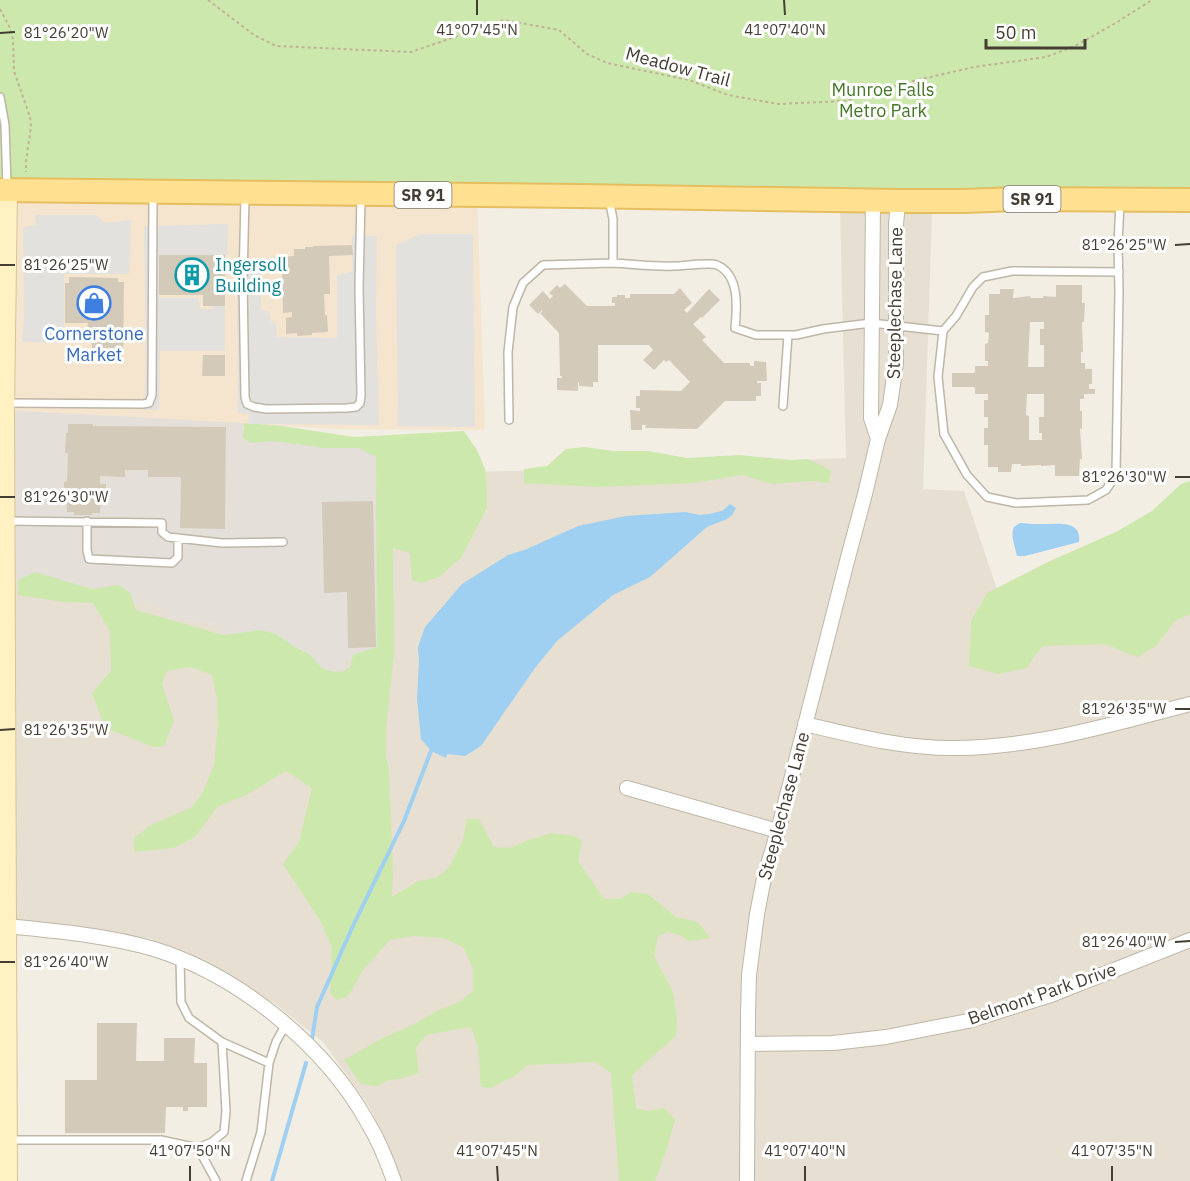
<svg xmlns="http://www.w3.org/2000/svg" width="1190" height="1181" font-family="'IBM Plex Sans',sans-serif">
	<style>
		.residential { fill: #e7e0d2 }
		.commercial { fill: #f5e5cf }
		.industrial { fill: #e4e0d9 }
		.green { fill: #cce8ac }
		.parking { fill: #e3e1dd }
		.water { fill: #9fcff1 }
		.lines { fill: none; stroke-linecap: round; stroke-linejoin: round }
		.stream { stroke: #9fcff1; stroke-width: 4 }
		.building { fill: #d4caba; fill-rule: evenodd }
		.lane-casing { stroke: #beb6a7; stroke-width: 10 }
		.street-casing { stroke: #beb6a7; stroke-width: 16 }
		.secondary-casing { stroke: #d7c595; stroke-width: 22 }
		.primary-casing { stroke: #e5be60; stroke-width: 26 }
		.path { stroke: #c0b298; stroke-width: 2; stroke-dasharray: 3 3; stroke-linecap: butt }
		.lane { stroke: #fff; stroke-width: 7 }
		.street { stroke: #fff; stroke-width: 14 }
		.secondary { stroke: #fff1c2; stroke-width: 20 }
		.primary { stroke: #ffe191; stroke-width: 22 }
		.ticks { fill: none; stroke: #453e34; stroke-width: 2 }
		.labels { text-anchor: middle; stroke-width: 6; stroke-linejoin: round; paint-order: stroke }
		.shield { fill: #fff; stroke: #7d7871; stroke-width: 1.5 }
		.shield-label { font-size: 16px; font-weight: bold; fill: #453e34 }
		.street-label { font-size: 18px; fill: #453e34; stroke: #fff }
		.park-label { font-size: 18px; fill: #457727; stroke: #fff }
		.culture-label { font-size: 18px; fill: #0d838f; stroke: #fff; text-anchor: start }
		.shop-label { font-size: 18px; fill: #366cbe; stroke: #fff }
		.ticks-label { font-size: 15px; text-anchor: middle; fill: #453e34; stroke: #fff; stroke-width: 6; stroke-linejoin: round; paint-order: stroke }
	</style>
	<rect width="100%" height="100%" fill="#f2eee4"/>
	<path class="residential" d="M840,211l92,3 -9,275 41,2 36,107 190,-76v659h-789l-13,-36 -19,-39 -46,-64 -49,-39 -122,-64 -137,-20 -3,-338 154,26v11l54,6 157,23 -2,-171 471,-18z"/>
	<path class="commercial" d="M0,190l477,5 8,235 -148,-1 -332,-19z"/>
	<path class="industrial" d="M4,410l240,13 -1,7 130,11 3,16 1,190 -10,29h-62l-86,-30 1,-22 -54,-6 -1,-11 -160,-27z"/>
	<path class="green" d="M0,0h1190v200l-1190,-10z
		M244,423l38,3 72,11 110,-6 14,21 8,20 1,36 -26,50 -22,19 -18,6 -9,-3 -2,-27 -17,-5 1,106 -8,75v27l3,13 4,104 -1,24 26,-16 18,-3 13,-11 14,-27 4,-21h12l15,28 16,1 18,-8 24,-7 22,3 8,5 -4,20 26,38h16l12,-7 16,2 28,23 22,5 12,16 -21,3 -10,-6 -11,-3 -10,4 -4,20 19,36 4,26 -1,18c-15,14 -31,25 -44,40l4,32 12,3 16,-3 11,12 -10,34 -10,27h-36l-8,-108 -16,-11 -68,3 -11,10 -25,13 -10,-1 -3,-40 -7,-20 -45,8 -10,13 3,25 -19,6 -12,1 -10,6 -17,-2 -17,-24 41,-23 27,-12 25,-14 22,-9 14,-11v-23l-10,-21 -20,-9 -30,-2 -23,4 -27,30 -15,26 -11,4 -7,-7 2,-45 -11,-26 -38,-58 16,-22 13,-54 -26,-17 -40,24 -29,12 -22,30 -22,11 -38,4 -1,-14 15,-12 43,-19 11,-15 11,-27 4,-42 -1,-24 -5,-24 -21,-8 -24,4 -5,13 12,37 -10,25 -10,1 -49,-19 -13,-35 19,-22 -1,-40 -17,-28 -29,-1 -46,-7v-15l17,-8 57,17 26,-4 12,7 6,18 87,25 38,-5 15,4 19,13 14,7 13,14 8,3 12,1 8,-5 3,-12 24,-8 -1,-190 -18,-9h-34l-49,-7 -24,2 -8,-5z
		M585,447l28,4h35l39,7 52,-3 52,5 16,-1 16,7 8,5 -2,12 -17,-2 -40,3 -29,-9 -50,8 -95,4 -74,-4v-14l23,-3 19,-17z
		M1190,481v133l-15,7 -19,25 -19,11 -32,-13 -62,2 -9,11 -7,11 -29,6 -29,-8 2,-45 16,-28 63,-32 66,-29 36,-21 29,-27z"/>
	<path class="parking" d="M35,215h61l9,8 26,-3 -2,54h-65v69l-42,-1 2,-24 -1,-91 13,-2z
		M228,224l-1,31 -68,1v42h40l1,11h12l1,-3h12v45h-65l-1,59h-15l-1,-14 2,-1 1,-35 -2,-134z
		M421,234h52l2,193 -77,-1 -2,-181z
		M352,235l25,1 -1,79 3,110 -131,-1 1,-11h-11l-1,-146 24,1v42l8,1 2,11 5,1 1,14 60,1v-63l15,-3z"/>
	<path class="water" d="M730,504l6,4 -4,7 -5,4 -20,8 -57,50 -37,18 -56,46 -22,27 -54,78 -16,10 -18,-2 -1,4 -15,-7 -10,-12 -4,-40 2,-38 -1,-14 7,-20 37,-43 46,-29 19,-6 51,-23 48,-10 59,-4 15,3 9,-1 13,-3z
		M1020,523c8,1 16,1 24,1 14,0 38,-4 35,18l-54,14h-8c-2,-10 -7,-20 -3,-29z"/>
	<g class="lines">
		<path class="stream" d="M312,1039l5,-32 35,-79 52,-107 27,-70
			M272,1181l34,-118"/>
	</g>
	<path class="building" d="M352,245l1,10 -24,1 1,38h-6l1,21h2l1,17 -16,1v2l-15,1v-3l-11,1v-16l6,-1v-5l-9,1 -1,-43 -18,1v-12l30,-3v-7h11v-2h8v-1z
		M159,255h66v51h-22v-11h-44z
		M69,277l49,1v4h6l-1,78 -31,1v-31h-5l1,-7h-23v-40h4z
		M565,284l22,22h28v-3h-3v-6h5v-2h8v3h5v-4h44l6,-6 12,15 -8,7 3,3 22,-24 11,11 -18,18 -1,-1 -8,7 13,13 -4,3 22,23h26v3h4v-5l12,1 1,19h-10v2h4v13h-5v5h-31l-28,28 -52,-1 1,-3h-4v5h-11l-1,-20 10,1v-3h-4v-12h4v-6l41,1 9,-9 -21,-22 -3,2 -2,-2 -10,10 -11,-10 10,-10 -4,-5h-51v37h-5v5l-14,-1v-4h-1v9l-21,-1v-12h5v-2h-2l-1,-43 -19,-20 2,-1v-2l-4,4 -9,-9 14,-14 7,8 3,-3 -4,-3 8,-8 3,3z
		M1056,285h26v18h3l-1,19h-2l1,30h-2v11h4v6h7v15h-3v5h6v5h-11v5h-4v12h2v18l-2,-1 2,31h-2l-1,17h-24v-11l-14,1v-1l-20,1v-2h-9l-1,8h-13v-5h-10v-22h-4v-17h4v-11h-4v-17h4v-6h-13v-7h-23v-14h23v-7h13v-5h-3v-17l3,-1 1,-10 -4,-1v-17h4v-21h11v-5h14l-1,9 17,-2 1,2h12v-2l13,1zM1030,322h14v7h-4v16h4v22h-16zM1027,394h17v23h-5v16h3v7h-13v-24l-3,-1z
		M203,355h22v21h-23z
		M68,424h25v2l133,1 -1,102 -45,-1 1,-51h-33v-7h-23v7l-25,-1v8h6v12h-5l-1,17h-8v2h-18v-3h-7v-11h-3v-19l3,-1 1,-28h-3l1,-20h2z
		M373,501l3,146 -28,1 -1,-56 -23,1 -2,-91z
		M97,1023h40l-1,38h28v-23h31l-1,25h13v44h-19v4h-5v-4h-17l-1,26h-100v-53h32z"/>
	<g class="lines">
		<g class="lane-casing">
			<path id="lane" d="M0,97l5,28 2,62
				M245,197l-2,85 2,115 2,7 7,3 12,2 81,-1 9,-1 4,-4 1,-8 -2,-107 2,-91
				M609,199l4,20v44c21,1 41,4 62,3 9,0 35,-4 42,-1 23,10 20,43 18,63l21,7h40l27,-6 48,-6 72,8 -5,46 6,57 23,41 20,22 29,6 72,-3 18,-10 10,-15 3,-185 -1,-46 2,-41
				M943,331l13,-15 17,-29 10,-10 29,-6 107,1
				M7,403l136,1 6,-1 3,-8 1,-199
				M783,406l5,-71
				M509,420l-1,-68 5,-45 10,-24 20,-18 70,-2
				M8,521l154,2v9l6,5 54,6 61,-1
				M87,521v29l2,9 83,4 6,-6v-19
				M222,1042l47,21
				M7,1140h154l37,8 14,-6 12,-10 2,-21 -4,-69 -33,-24 -8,-16 -1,-43
				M198,1148l18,33
				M246,1181l15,-49 8,-69 7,-21 10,-18"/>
		</g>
		<g class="street-casing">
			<path id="street" d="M873,201l-2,217 7,21
				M805,724c50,12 101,25 153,24 80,-1 155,-24 232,-44
				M627,788l151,43
				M6,926c49,5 100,9 148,23 84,26 171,96 214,174 11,18 19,38 26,58
				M748,1044l85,-1 53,-6 82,-16 83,-26 139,-55
				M747,1181l1,-168 1,-38 8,-61 7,-36 14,-47 68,-266 19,-71 13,-55 12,-34 6,-42v-138l2,-24"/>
		</g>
		<g class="secondary-casing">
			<path id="secondary" d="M7,1181l-3,-771 3,-220"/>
		</g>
		<g class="primary-casing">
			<path id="primary" d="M0,190l578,6 320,5h66l52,-2 174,1"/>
		</g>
		<path class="path" d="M208,0l46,35 22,11 135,6 93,-32 55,10 28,24 20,9 82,17 39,15 50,9 67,-3 68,-20 61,-14 72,-10 29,-11 39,-22 38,-24
			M0,9l10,19 3,11 1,32 16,46 1,10 -5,34v11"/>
		<use href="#lane" class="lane"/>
		<use href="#street" class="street"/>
		<use href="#secondary" class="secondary"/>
		<use href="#primary" class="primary"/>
	</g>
	<path class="ticks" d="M477,0v15M784,0l1,15M0,33l15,-1M1175,245l15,-1M0,265h15M1175,477h15M0,497h15M1175,709h15M0,730l15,-1M1175,942l15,-1M0,962h15M190,1166v15M497,1166l1,15M805,1166v15M1112,1166v15"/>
	<defs>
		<g id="building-ring" transform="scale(1.725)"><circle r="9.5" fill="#fff" stroke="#0f9aa8" stroke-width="1.5"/><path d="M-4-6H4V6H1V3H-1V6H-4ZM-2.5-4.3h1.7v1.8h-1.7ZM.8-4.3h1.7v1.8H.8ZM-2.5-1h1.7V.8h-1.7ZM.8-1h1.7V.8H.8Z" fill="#0f9aa8"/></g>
		<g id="shop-ring" transform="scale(1.725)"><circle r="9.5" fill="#fff" stroke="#3f7fe0" stroke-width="1.5"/><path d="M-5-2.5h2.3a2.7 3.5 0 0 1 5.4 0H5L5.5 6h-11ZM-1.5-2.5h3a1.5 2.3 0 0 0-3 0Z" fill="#3f7fe0"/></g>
	</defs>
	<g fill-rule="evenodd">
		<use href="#building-ring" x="192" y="275"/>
		<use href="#shop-ring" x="94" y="303"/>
	</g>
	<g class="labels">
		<g class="shield">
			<rect x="394.5" y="182" width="57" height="26" rx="4.5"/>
			<rect x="1003.5" y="186" width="57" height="26" rx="4.5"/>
		</g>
		<g class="shield-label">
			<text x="423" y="201">SR 91</text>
			<text x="1032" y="205">SR 91</text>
		</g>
		<g class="street-label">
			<text transform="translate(678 67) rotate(15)" y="6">Meadow Trail</text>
			<text transform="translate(895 303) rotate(-89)" y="6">Steeplechase Lane</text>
			<text transform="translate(784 806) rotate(-75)" y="6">Steeplechase Lane</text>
			<text transform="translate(1042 994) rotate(-19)" y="6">Belmont Park Drive</text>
		</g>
		<g class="park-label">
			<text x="883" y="96">Munroe Falls<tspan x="883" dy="21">Metro Park</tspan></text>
		</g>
		<g class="culture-label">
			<text x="215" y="271">Ingersoll<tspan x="215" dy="21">Building</tspan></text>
		</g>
		<g class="shop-label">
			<text x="94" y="340">Cornerstone<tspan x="94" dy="21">Market</tspan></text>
		</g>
	</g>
	<g class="ticks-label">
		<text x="477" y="35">41°07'45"N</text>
		<text x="785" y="35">41°07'40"N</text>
		<text x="66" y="38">81°26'20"W</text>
		<text x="1124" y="250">81°26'25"W</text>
		<text x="66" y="270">81°26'25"W</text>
		<text x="1124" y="482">81°26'30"W</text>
		<text x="66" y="502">81°26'30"W</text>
		<text x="1124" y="714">81°26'35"W</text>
		<text x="66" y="735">81°26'35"W</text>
		<text x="1124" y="947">81°26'40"W</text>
		<text x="66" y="967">81°26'40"W</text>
		<text x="190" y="1156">41°07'50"N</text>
		<text x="497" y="1156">41°07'45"N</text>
		<text x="805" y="1156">41°07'40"N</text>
		<text x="1112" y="1156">41°07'35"N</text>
	</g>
	<path d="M986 39v9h99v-9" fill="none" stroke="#453e34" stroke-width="3"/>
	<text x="995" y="39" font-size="18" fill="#453e34" stroke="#ffffff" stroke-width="4.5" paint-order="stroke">50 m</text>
</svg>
